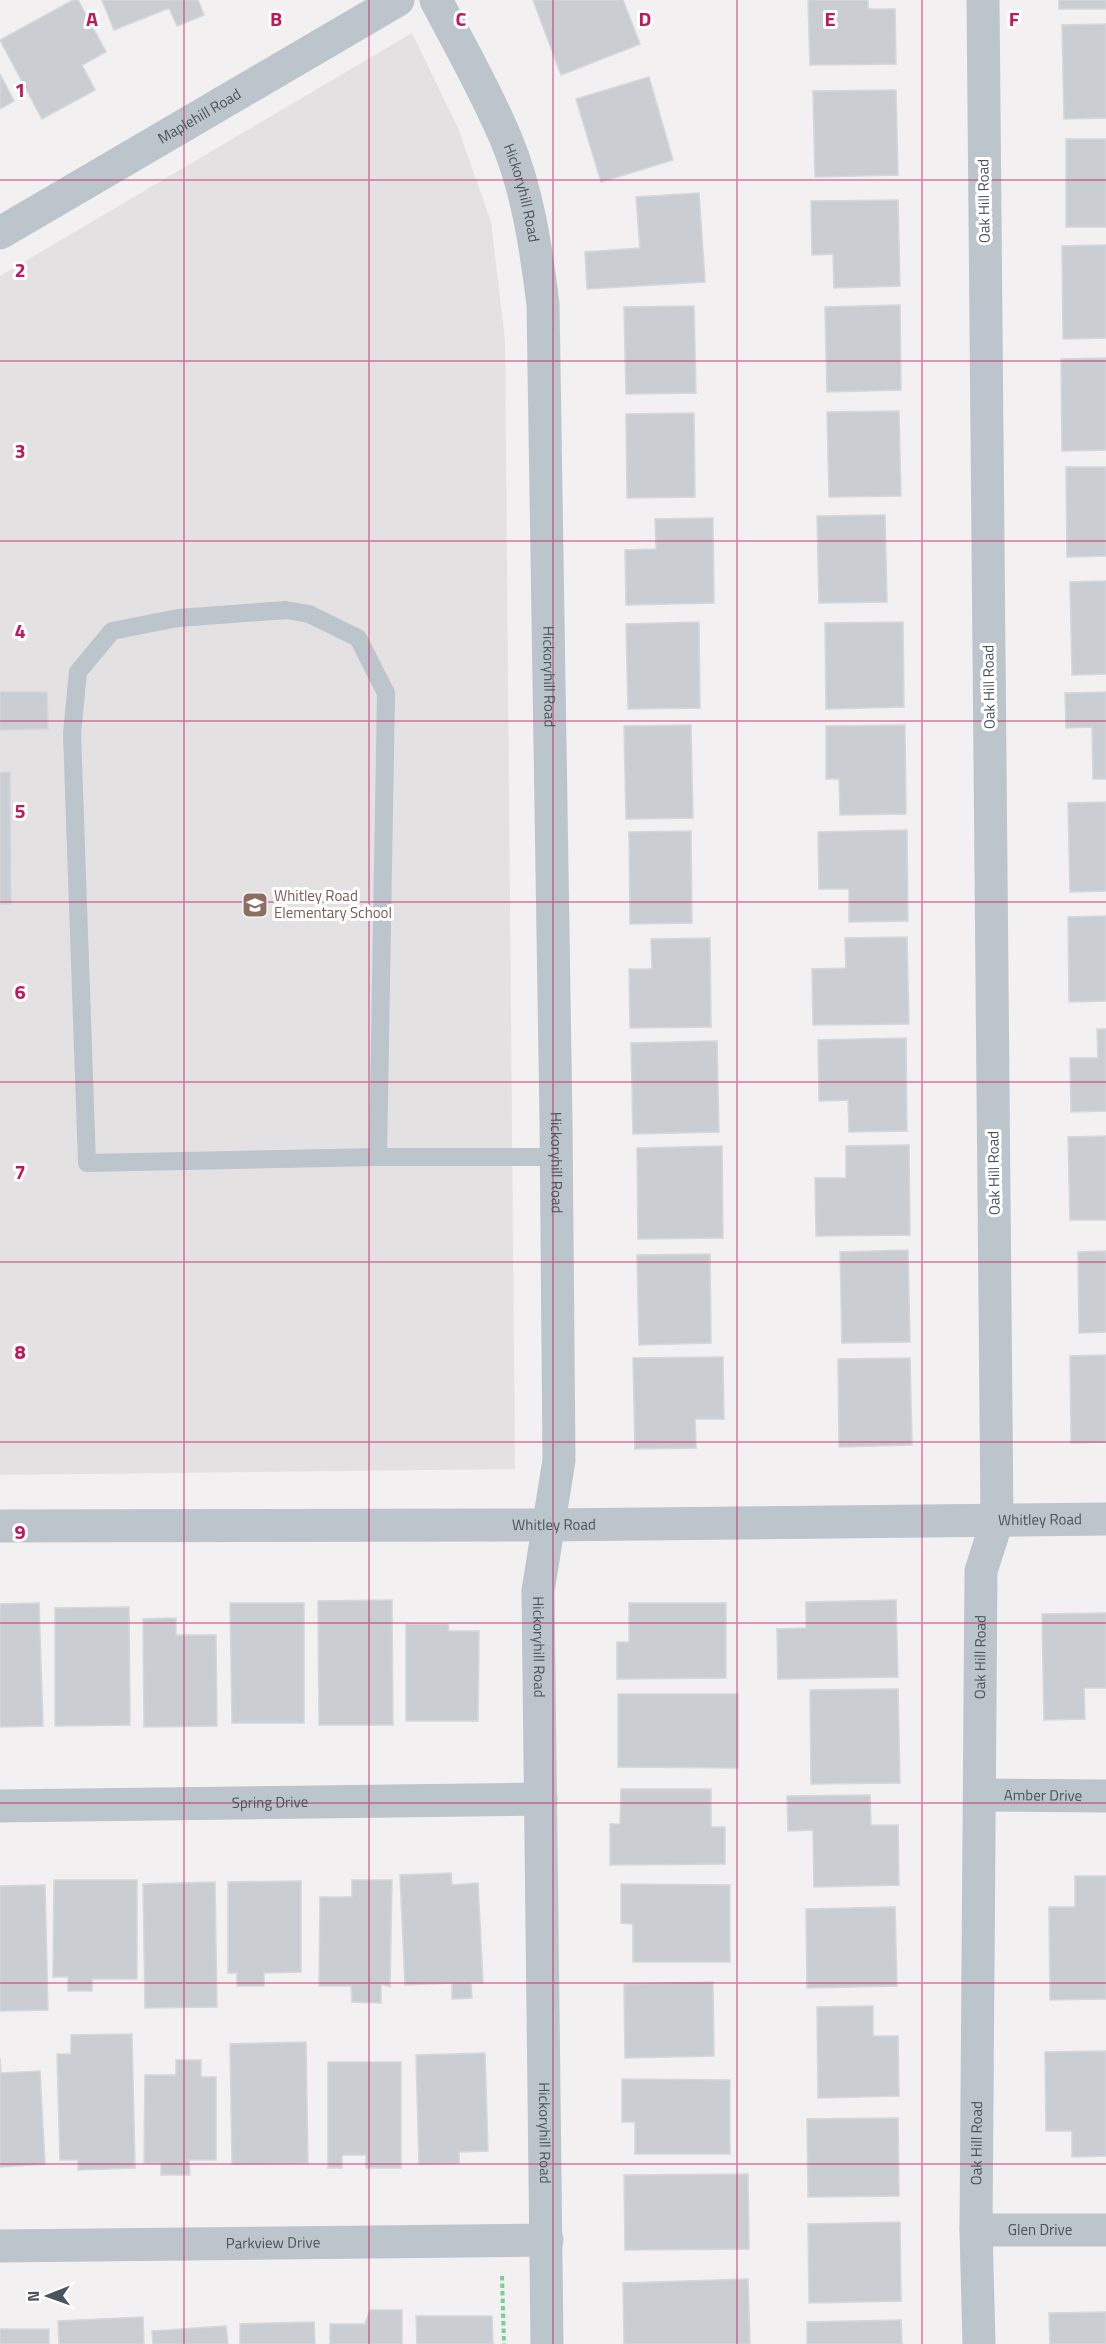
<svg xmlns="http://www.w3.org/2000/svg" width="1106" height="2344" font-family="'Titillium Web',sans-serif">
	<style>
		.education { fill: #e3e1e2 }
		.building { fill: #cacdd2; stroke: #d4d7db; stroke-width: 1.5 }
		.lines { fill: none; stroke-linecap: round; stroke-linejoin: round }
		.path { stroke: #7acb9f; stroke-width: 4; stroke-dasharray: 4.5 3; stroke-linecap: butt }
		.service { stroke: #bcc5cc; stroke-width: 18 }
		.minor { stroke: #bcc5cc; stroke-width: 33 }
		.tertiary { stroke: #bcc5cc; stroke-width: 33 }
		.grid { fill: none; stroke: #c2185b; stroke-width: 1.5; stroke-opacity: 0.55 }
		.labels { text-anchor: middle; stroke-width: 6; stroke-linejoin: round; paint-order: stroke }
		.street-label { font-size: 15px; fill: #49545d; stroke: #fff }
		.education-label { font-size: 15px; fill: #785e54; stroke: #fff; text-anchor: start }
		.grid-label { font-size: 20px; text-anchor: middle; font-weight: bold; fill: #c2185b; stroke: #fff; stroke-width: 6; stroke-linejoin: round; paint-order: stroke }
	</style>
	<rect width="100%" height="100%" fill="#f2f0f0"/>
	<path class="education" d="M412,33l46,95 33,94 14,118 10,1129 -515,6v-1199z"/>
	<path class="building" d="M73,0h5l28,52 -24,13 13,25 -53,29 -42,-79z
		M102,0h96l6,15 -27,11 -8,-18 -55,22z
		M533,0h90l17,44 -79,31z
		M808,0h60v9h27l1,55 -86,1z
		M1059,0h47v9h-47z
		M1106,24v94l-42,1 -2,-94z
		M0,74l14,27 -14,8z
		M649,77l24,83 -72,22 -25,-83z
		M896,90l2,85 -83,2 -2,-86z
		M1066,139h40v88h-40z
		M699,193l6,89 -118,7 -2,-37 55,-4 -4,-51z
		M898,200l2,86 -66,2 -1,-34 -21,1 -1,-54z
		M1106,245v93l-43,1 -1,-93z
		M900,305l1,85 -74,2 -2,-85z
		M694,306l2,87 -70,1 -2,-87z
		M1106,358v92l-44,1 -1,-92z
		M899,411l2,85 -72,1 -2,-85z
		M694,413l1,84 -68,1 -1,-84z
		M1066,467h40v89l-39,1z
		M885,515l2,87 -68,1 -2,-87z
		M713,518l1,85 -88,2 -1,-55 31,-1 -1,-30z
		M1106,581v93l-34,1 -2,-93z
		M699,622l1,86 -72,1 -2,-85z
		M903,622l1,85 -78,2 -1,-86z
		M0,692h47l1,37 -48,1z
		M1106,692v87h-13l-1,-52 -26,1 -1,-35z
		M691,725l2,93 -67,1 -2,-93z
		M905,725l1,89 -66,1 -1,-36h-13v-53z
		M10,772l1,132h-11v-131z
		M1106,802v89l-36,1 -2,-89z
		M907,830l1,91 -59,1v-33h-30l-1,-57z
		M691,831l1,92 -62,1 -1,-92z
		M1106,916v85l-37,1 -1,-85z
		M907,937l2,87 -96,1 -1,-56 34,-1 -1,-30z
		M710,938l1,89 -81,1 -1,-59h23l-1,-30z
		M1097,1029h9v82l-35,1 -1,-54h28z
		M906,1038l1,93 -58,1 -1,-32 -29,1 -1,-61z
		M717,1041l2,91 -86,2 -2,-91z
		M1106,1136v84h-36l-2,-83z
		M909,1145l1,90 -94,1 -1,-58h31v-32z
		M722,1146l1,92 -85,1 -1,-91z
		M908,1250l2,92 -68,1 -2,-91z
		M1106,1251v81l-27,1 -1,-81z
		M710,1254l1,89 -72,2 -2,-90z
		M1106,1355v87l-35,1 -1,-87z
		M723,1357l1,62h-29l1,29 -61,1 -2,-91z
		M910,1358l2,87 -73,2 -1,-88z
		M392,1600l1,125h-74l-1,-124z
		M896,1600l2,77 -120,2 -1,-50 29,-1v-26z
		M39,1603l4,123 -43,1v-123z
		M230,1603h74v120h-72z
		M629,1603h97v75l-109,1v-37h12z
		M129,1607l1,118 -75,1v-118z
		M1106,1613v75h-22l1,31 -41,1 -2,-106z
		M176,1618v17h40l1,91 -73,1 -1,-108z
		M406,1624h42l1,7h30l-1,90h-72z
		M898,1689l2,94 -89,1 -1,-94z
		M618,1694h120v74l-120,-1z
		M621,1789h90v38h14v37l-115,1v-41h10z
		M870,1795l1,30h27l1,60 -85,2 -1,-57 -25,1 -1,-35z
		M451,1873l1,12 26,-2 5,100h-12l1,15 -20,1v-16l-47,2 -5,-110z
		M1075,1876h31v123l-56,1 -1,-93h26z
		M54,1880h83v99h-45v12h-24v-14h-15z
		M352,1880h40l-2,107 -9,-3v19l-29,-1 -1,-16h-32l1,-89h32z
		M301,1881v91l-37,1v13h-27v-13h-9v-91z
		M215,1882l2,125 -72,1 -2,-124z
		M621,1884l109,1v77h-97v-38l-12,-1z
		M45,1885l3,125 -48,1v-125z
		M895,1907l2,79 -90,2 -1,-79z
		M713,1982l1,74 -89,2 -1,-74z
		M873,2006v30h25l1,60 -81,2 -1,-91z
		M132,2034l3,134 -57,2v-10h-18l-3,-106h14v-19z
		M306,2042l2,121 -76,1 -2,-120z
		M1106,2051v105l-34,1v-26h-26l-1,-79z
		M485,2053l3,98 -29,1v11l-40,1 -3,-109z
		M0,2058l1,15 39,-2 5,93 -45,3z
		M176,2060h25v17h15v83h-27l1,15h-29v-12h-17l1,-88h31z
		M328,2062h73v106h-35v-13h-24v13h-14z
		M622,2079l108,1v74h-95v-32h-13z
		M898,2118l1,78 -91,1 -1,-78z
		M748,2174l1,75 -124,1 -1,-75z
		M900,2222l1,79 -92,2 -1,-79z
		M748,2279l2,65h-126l-1,-61z
		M370,2310h32v34h-72v-20h35z
		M1106,2312v32h-56l-1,-31z
		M416,2316h76l1,28h-76z
		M143,2317l1,27h-85l-1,-23z
		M901,2320l1,24h-95v-22z
		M314,2322l1,22h-75v-20z
		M226,2326l2,18h-75l-1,-13z
		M0,2329h49v15h-49z"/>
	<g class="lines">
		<path class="path" d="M502,2276l2,68"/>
		<path class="service" d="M378,1157l8,-464 -28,-55 -49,-24 -23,-4 -108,8 -66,13 -34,41 -6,61 15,430 291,-6h178"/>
		<g class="minor">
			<path id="s1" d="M436,0c24,46 50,91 70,139 22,52 30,110 37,165l13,817 3,339 -21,131 9,753"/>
			<path id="s2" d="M0,233l398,-233"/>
			<path id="s3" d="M980,1795l126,1"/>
			<path id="s4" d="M0,1806l541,-7"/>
			<path id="s5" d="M976,2230h130"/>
			<path id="s6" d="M0,2246l547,-6"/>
			<path id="s7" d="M979,2344l-3,-114 5,-659 16,-50 -14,-1521"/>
		</g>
		<path class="tertiary" id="s8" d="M0,1526l548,-1 558,-6"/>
	</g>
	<path class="grid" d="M184,0v2344M369,0v2344M553,0v2344M737,0v2344M922,0v2344M0,180h1106M0,361h1106M0,541h1106M0,721h1106M0,902h1106M0,1082h1106M0,1262h1106M0,1442h1106M0,1623h1106M0,1803h1106M0,1983h1106M0,2164h1106"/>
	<defs>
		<g id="school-square" transform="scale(1.35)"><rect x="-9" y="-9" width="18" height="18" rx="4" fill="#8d6e63" stroke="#fff"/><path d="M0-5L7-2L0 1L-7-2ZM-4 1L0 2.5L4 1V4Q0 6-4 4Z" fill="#fff"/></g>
	</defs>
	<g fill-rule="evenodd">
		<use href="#school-square" x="255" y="905"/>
	</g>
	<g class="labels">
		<g class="street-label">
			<text dy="5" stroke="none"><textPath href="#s2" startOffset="231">Maplehill Road</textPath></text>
			<text dy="5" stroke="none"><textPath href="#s1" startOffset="212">Hickoryhill Road</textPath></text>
			<text transform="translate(984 201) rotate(-91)" y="5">Oak Hill Road</text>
			<text dy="5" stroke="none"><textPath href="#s1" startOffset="698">Hickoryhill Road</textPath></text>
			<text transform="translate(989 687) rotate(-91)" y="5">Oak Hill Road</text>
			<text dy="5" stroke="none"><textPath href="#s1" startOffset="1184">Hickoryhill Road</textPath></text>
			<text transform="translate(994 1173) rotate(-91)" y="5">Oak Hill Road</text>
			<text dy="5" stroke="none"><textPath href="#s8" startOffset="1040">Whitley Road</textPath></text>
			<text dy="5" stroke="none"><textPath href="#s8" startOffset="554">Whitley Road</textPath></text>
			<text dy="5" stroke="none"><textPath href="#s1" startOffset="1670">Hickoryhill Road</textPath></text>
			<text dy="5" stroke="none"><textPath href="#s7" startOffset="687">Oak Hill Road</textPath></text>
			<text dy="5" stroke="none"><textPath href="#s3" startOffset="63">Amber Drive</textPath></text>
			<text dy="5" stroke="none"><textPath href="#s4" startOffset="270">Spring Drive</textPath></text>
			<text dy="5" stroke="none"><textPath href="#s1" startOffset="2156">Hickoryhill Road</textPath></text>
			<text dy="5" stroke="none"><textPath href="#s7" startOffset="201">Oak Hill Road</textPath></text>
			<text dy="5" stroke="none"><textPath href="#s5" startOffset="64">Glen Drive</textPath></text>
			<text dy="5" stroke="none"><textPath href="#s6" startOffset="273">Parkview Drive</textPath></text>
		</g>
		<g class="education-label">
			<text x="274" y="901">Whitley Road<tspan x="274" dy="17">Elementary School</tspan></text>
		</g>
	</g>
	<g class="grid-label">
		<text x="92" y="26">A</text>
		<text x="276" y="26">B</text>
		<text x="461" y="26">C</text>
		<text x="645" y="26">D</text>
		<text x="830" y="26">E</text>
		<text x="1014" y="26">F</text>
		<text x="20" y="97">1</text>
		<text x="20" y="277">2</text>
		<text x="20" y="458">3</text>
		<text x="20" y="638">4</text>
		<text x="20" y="818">5</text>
		<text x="20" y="999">6</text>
		<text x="20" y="1179">7</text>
		<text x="20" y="1359">8</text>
		<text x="20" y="1539">9</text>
	</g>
	<g transform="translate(48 2296) rotate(269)" stroke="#ffffff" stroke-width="4.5" paint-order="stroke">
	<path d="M0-4.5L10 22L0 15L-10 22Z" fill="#49545d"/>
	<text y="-9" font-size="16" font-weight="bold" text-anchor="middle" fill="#49545d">N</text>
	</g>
</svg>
